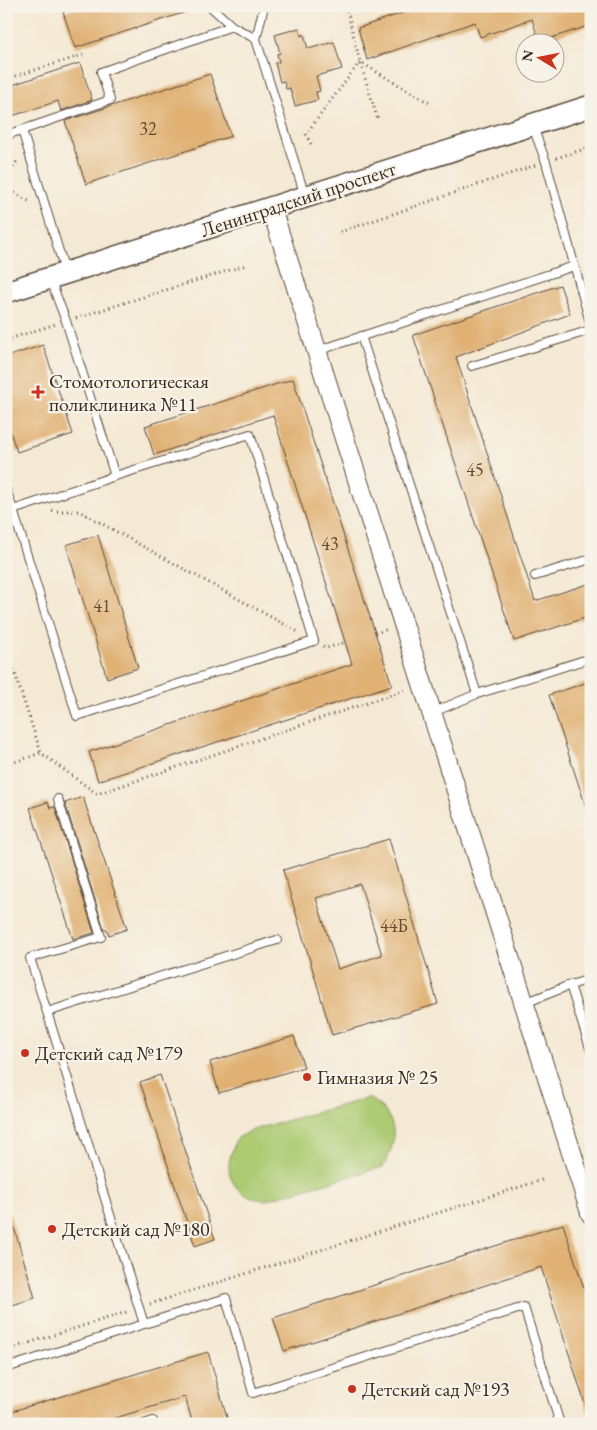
<svg xmlns="http://www.w3.org/2000/svg" width="597" height="1430" font-family="'EB Garamond',serif">
	<style>
		.green { fill: #accb72; stroke: #747a48 }
		.building { fill: #e0b173; fill-rule: evenodd }
		.lines { fill: none; stroke-linecap: round; stroke-linejoin: round }
		.service-casing { stroke: #574739; stroke-width: 10 }
		.tertiary-casing { stroke: #574739; stroke-width: 21 }
		.secondary-casing { stroke: #574739; stroke-width: 24 }
		.path { stroke: #574739; stroke-width: 3; stroke-dasharray: 1 4; stroke-linecap: butt }
		.service { stroke: #fff; stroke-width: 8 }
		.tertiary { stroke: #fff; stroke-width: 19 }
		.secondary { stroke: #fff; stroke-width: 21 }
		.poi-dot { fill: #c8321e; stroke: #f7f3e8; stroke-width: 2 }
		.labels { text-anchor: middle; stroke-width: 4.5; stroke-linejoin: round; paint-order: stroke }
		.number-label { font-size: 18px; fill: #644c33 }
		.street-label { font-size: 20px; fill: #3b2a1e; stroke: #f7f3e8 }
		.poi-label { font-size: 20px; fill: #3b2a1e; stroke: #f7f3e8; text-anchor: start }
	</style>
	<rect width="100%" height="100%" fill="#f7f3e8"/>
	<filter id="ink" filterUnits="userSpaceOnUse"><feTurbulence type="fractalNoise" baseFrequency=".02" numOctaves="2"/><feDisplacementMap in="SourceGraphic" scale="10" xChannelSelector="R" yChannelSelector="G"/><feConvolveMatrix kernelMatrix="1 2 1 2 8 2 1 2 1" color-interpolation-filters="sRGB"/></filter>
	<filter id="wash" filterUnits="userSpaceOnUse"><feTurbulence type="fractalNoise" baseFrequency=".0096" numOctaves="4" result="noise"/><feDisplacementMap in="SourceGraphic" scale="20" xChannelSelector="R" yChannelSelector="G"/><feGaussianBlur stdDeviation="1.12" result="paint"/><feColorMatrix in="noise" values="0 0 0 0 0 0 0 0 0 0 0 0 0 0 0 0 0 1.4 0 .05"/><feComposite in="paint" operator="in"/></filter>
	<g filter="url(#wash)">
		<rect width="100%" height="100%" fill="#f4e9d4"/>
		<path class="green" d="M368,1098c30,16 31,42 15,69l-118,33c-27,-1 -43,-23 -33,-49 1,-3 2,-8 4,-11 3,-3 9,-6 13,-9z"/>
		<g id="blocks">
			<path class="building" d="M81,6h113l1,3 -120,39 -12,-36z
				M423,6h168v19l-52,17 -7,-23 -52,18 -5,-15 -108,38 -9,-32z
				M299,28l2,8 3,-2 4,15 26,-7 8,27 -26,7 4,15 -4,1 2,8 -23,6 -5,-18 -4,1 -2,-8 -4,1 -5,-19 4,-1 -2,-8 3,-1 -5,-18z
				M80,63l12,37 -31,11 -3,-10 -52,17v-31z
				M210,74l21,62 -145,48 -21,-63z
				M560,285l10,29 -114,43 79,244 56,-18v33l-77,25 -101,-306z
				M43,345l30,89 -56,18 -11,-32v-63z
				M293,379l99,306 -294,96 -9,-29 263,-88 -79,-249 -119,40 -9,-29z
				M98,535l40,133 -31,10 -41,-133z
				M585,683l6,17v113h-3l-39,-118z
				M83,797l44,132 -18,6 -2,-6h-3l-39,-126z
				M48,802l2,6 5,-1 39,126 -21,6 -43,-131z
				M389,839l49,165 -106,31 -49,-165zM360,884l22,71 -44,14 -22,-71z
				M294,1036l10,31 -85,26 -9,-31z
				M160,1075l55,164 -20,7 -55,-164z
				M10,1214l25,84 -29,9v-92z
				M563,1224l28,86v102l-3,1 -47,-146 -257,84 -11,-33z
				M208,1352l21,72h-36l-8,-27 -90,27h-89v-11z"/>
		</g>
	</g>
	<g filter="url(#ink)">
		<use href="#blocks" fill-opacity="0" stroke="#574739" stroke-width="1"/>
		<g class="lines">
			<g class="service-casing">
				<path id="service" d="M210,6l22,20 24,13
					M264,6l-8,33 49,157
					M533,127l13,35 45,164
					M22,130l88,-30 -9,-28 131,-46
					M6,135l16,-5 43,141
					M361,336l116,358
					M317,351l257,-85
					M472,366l119,-36
					M6,489l7,21 102,-34 -49,-155 -16,-42
					M13,510l64,206 237,-75 -64,-207 -135,42
					M535,576l56,-17
					M431,713l46,-19 114,-36
					M570,985l21,66
					M525,1003l45,-18 21,-6
					M47,1012l-17,-54 71,-21 -43,-138
					M144,1324l-97,-312 230,-72
					M6,1368l220,-70 27,95 271,-86 36,117
					M144,1424l9,-3 1,3"/>
			</g>
			<g class="tertiary-casing">
				<path id="tertiary" d="M271,207l320,1007"/>
			</g>
			<g class="secondary-casing">
				<path id="secondary" d="M6,292l585,-186"/>
			</g>
			<path class="path" d="M346,6l14,56 18,58
				M6,79l77,-24
				M311,144l-5,-10 54,-72 71,42
				M556,158l35,-11
				M6,180l12,-21
				M6,188l26,15
				M340,232l196,-67
				M76,318l170,-53
				M6,340l50,-16
				M52,511h27l221,122
				M375,633l14,-4
				M6,646l35,107
				M323,646l4,2 19,-6
				M6,765l35,-12 56,41 311,-105
				M150,1304l395,-125
				M6,1350l124,-39"/>
			<use href="#service" class="service"/>
			<use href="#tertiary" class="tertiary"/>
			<use href="#secondary" class="secondary"/>
		</g>
	</g>
	<g class="poi-dot">
		<path d="M35.5 384.5h5v5h5v5h-5v5h-5v-5h-5v-5h5z"/>
		<circle cx="25" cy="1053" r="5"/>
		<circle cx="307" cy="1077" r="5"/>
		<circle cx="52" cy="1229" r="5"/>
		<circle cx="352" cy="1389" r="5"/>
	</g>
	<g class="labels">
		<g class="number-label">
			<text x="148" y="135">32</text>
			<text x="475" y="476">45</text>
			<text x="330" y="550">43</text>
			<text x="102" y="612">41</text>
			<text x="394" y="932">44Б</text>
		</g>
		<g class="street-label">
			<text transform="translate(298 199) rotate(-18)" y="7">Ленинградский проспект</text>
		</g>
		<g class="poi-label">
			<text x="49" y="388">Стомотологическая<tspan x="49" dy="23">поликлиника №11</tspan></text>
			<text x="35" y="1060">Детский сад №179</text>
			<text x="317" y="1084">Гимназия № 25</text>
			<text x="62" y="1236">Детский сад №180</text>
			<text x="362" y="1396">Детский сад №193</text>
		</g>
	</g>
	<rect width="597" height="1430" fill="none" stroke="#f7f3e8" stroke-width="25"/>
	<g transform="translate(540 58) rotate(280)"><circle r="24" fill="#f7f3e8" stroke="#aca397"/>
	<path d="M0-4L9 19L0 12L-9 19Z" fill="#c8321e"/>
	<text y="-8" font-size="14" font-weight="bold" text-anchor="middle" fill="#3b2a1e">N</text>
	</g>
</svg>
